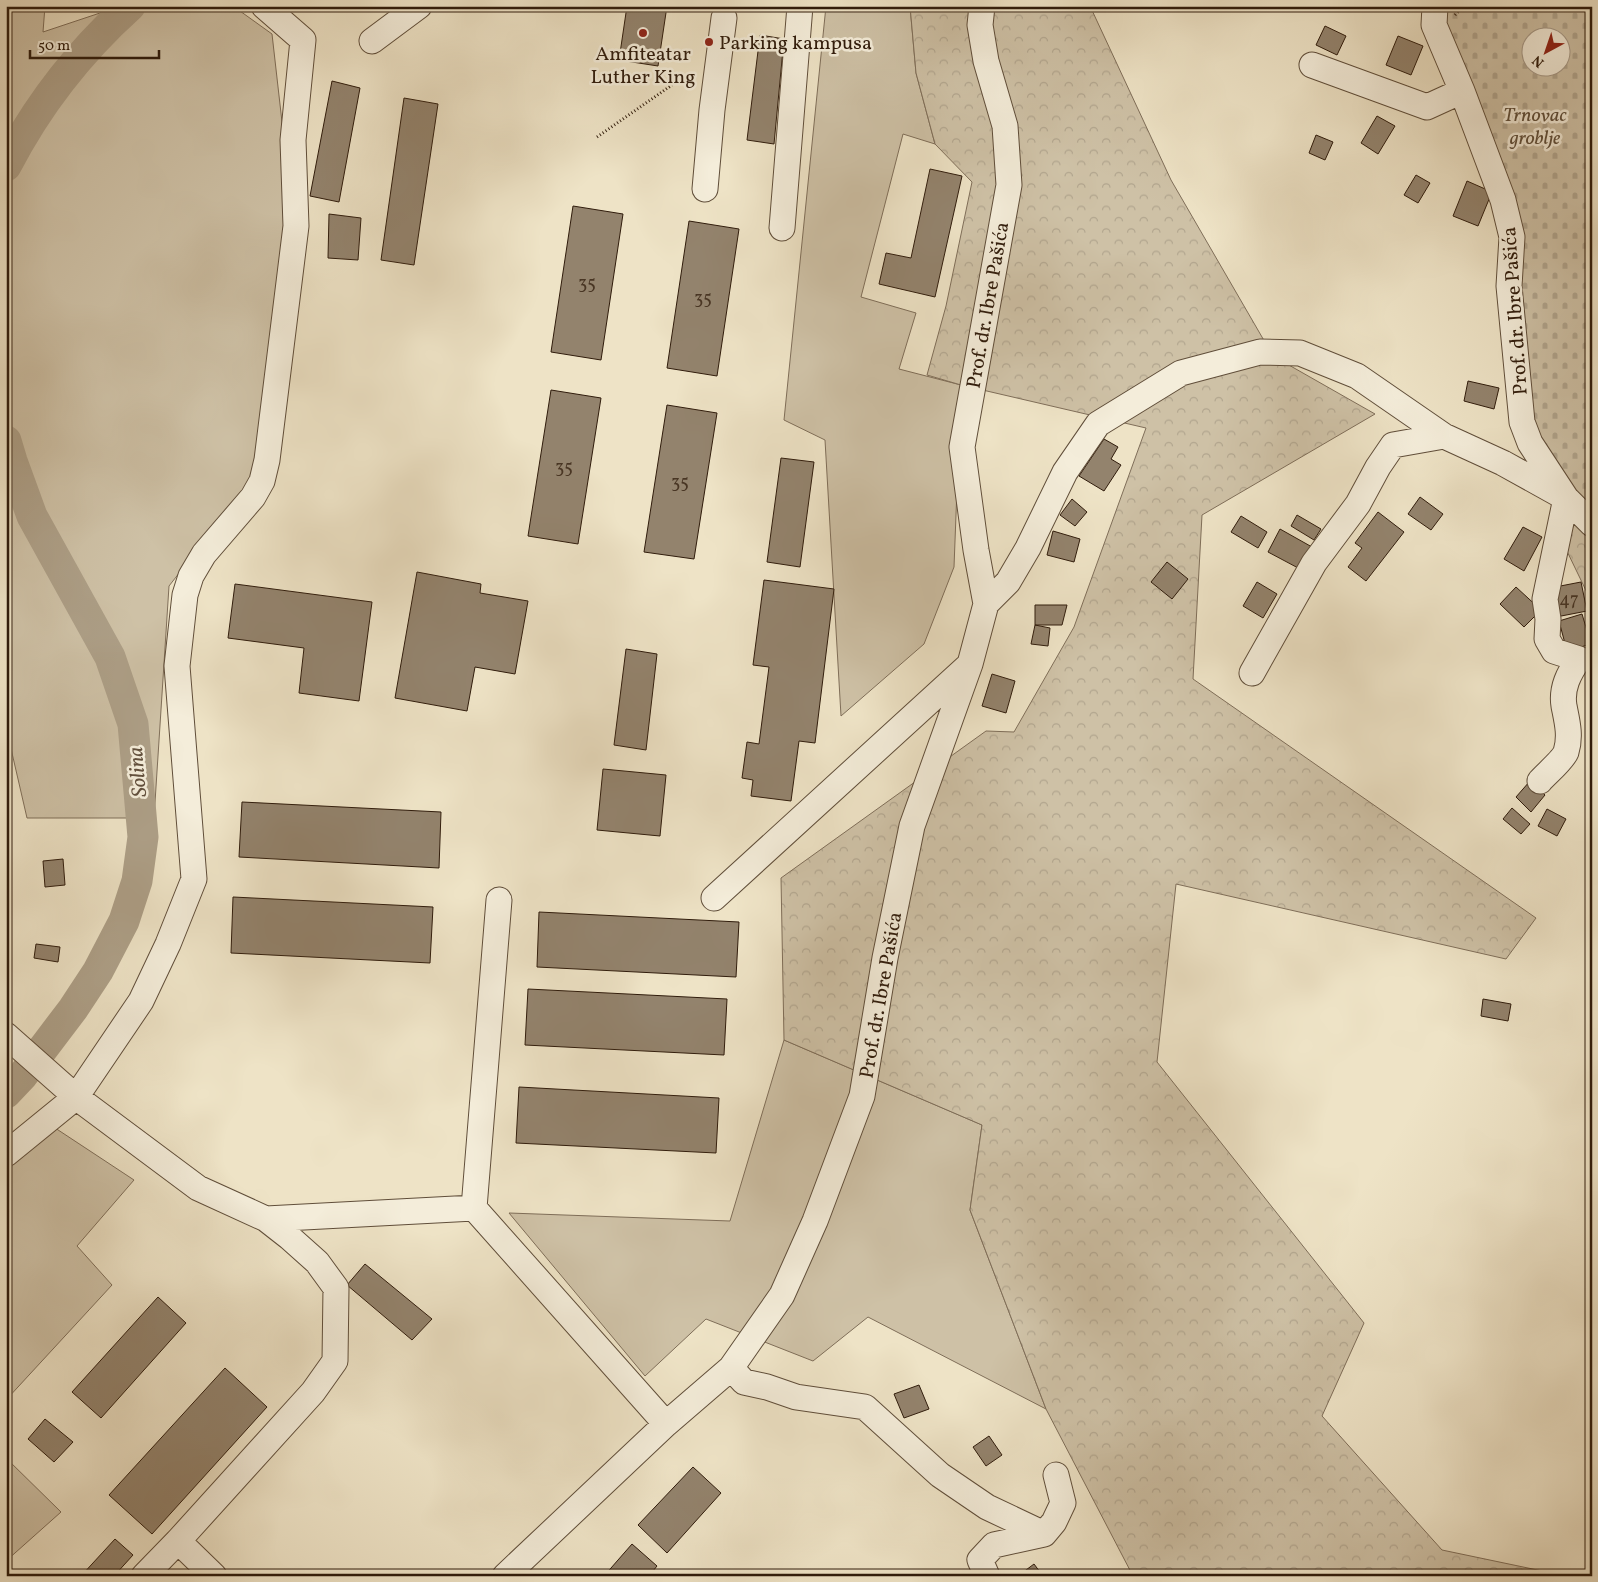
<svg xmlns="http://www.w3.org/2000/svg" width="1598" height="1582" font-family="Vollkorn,serif">
	<style>
		.grass { fill: #cec1a6; stroke: #7f6e59 }
		.forest { fill: url(#forest-crowns); stroke: #7f6e59 }
		.cemetery { fill: url(#cemetery-stones); stroke: #7f6e59; fill-rule: evenodd }
		.lines { fill: none; stroke-linecap: round; stroke-linejoin: round }
		.river { stroke: #ad9f87; stroke-width: 31 }
		.building { fill: #93836d; stroke: #301c0c }
		.minor-casing { stroke: #604e3a; stroke-width: 27 }
		.path { stroke: #301c0c; stroke-width: 3; stroke-dasharray: 1 2.5; stroke-linecap: butt }
		.minor { stroke: #f4edda; stroke-width: 25 }
		.poi-dot { fill: #8f2418; stroke: #f4edda; stroke-width: 2 }
		.labels { text-anchor: middle; stroke-width: 5; stroke-linejoin: round; paint-order: stroke }
		.number-label { font-size: 18px; fill: #493624 }
		.poi-label { font-size: 20px; fill: #301c0c; stroke: #f4edda; text-anchor: start }
		.park-label { font-size: 20px; font-style: italic; fill: #5f4e3a; stroke: #f4edda }
		.street-label { font-size: 20px; fill: #301c0c; stroke: #f4edda }
		.water-label { font-size: 21px; font-style: italic; fill: #62503d; stroke: #f4edda }
	</style>
	<defs>
		<pattern id="forest-crowns" width="20" height="18" patternUnits="userSpaceOnUse" patternTransform="scale(1.25)"><rect width="20" height="18" fill="#cec1a6"/><path d="M2 6a3 3 0 1 1 6 0M12 15a3 3 0 1 1 6 0" fill="none" stroke="#b1a58e"/></pattern>
		<pattern id="cemetery-stones" width="16" height="16" patternUnits="userSpaceOnUse" patternTransform="scale(1.25)"><rect width="16" height="16" fill="#cec1a6"/><path d="M2 7V4a2 2 0 0 1 4 0v3zM10 15v-3a2 2 0 0 1 4 0v3z" fill="#b1a58e"/></pattern>
	</defs>
	<rect width="100%" height="100%" fill="#eee3c6"/>
	<filter id="stains"><feTurbulence type="fractalNoise" baseFrequency=".004" numOctaves="4"/><feColorMatrix values="0 0 0 0 .2 0 0 0 0 .09 0 0 0 0 .02 0 0 0 .5 -.17"/></filter>
	<radialGradient id="worn" r=".72"><stop offset=".6" stop-color="#630" stop-opacity="0"/><stop offset="1" stop-color="#630" stop-opacity=".3"/></radialGradient>
	<path class="grass" d="M6,6h39l-2,26 78,-26h112l39,28 20,176 -36,265 -87,111 -15,232h-127l-21,-91z
		M826,6h84l6,67 19,71 -32,-10 -42,163 55,16 -17,56 62,16 -7,182 -30,77 -83,72 -16,-276 -41,-20z
		M784,1040l198,85 -12,85 76,199 -178,-92 -55,44 -107,-42 -61,57 -136,-163 221,8z
		M43,1120l91,60 -57,66 35,39 -106,115v-225z
		M6,1458l55,54 -55,49z"/>
	<path class="forest" d="M910,6h180l81,174 102,176 102,58 -173,101 -9,164 343,239 -30,41 -330,-75 -19,178 207,261 -42,93 120,134 124,26h-433l-87,-167 -76,-199 12,-85 -198,-85 -3,-162 205,-147 28,1 60,-105 72,-199 -185,-43 -34,-10 19,-69 26,-124 -37,-38 -19,-71z
		M1576,521l16,19v63l-28,-58z"/>
	<path class="cemetery" d="M1435,6h157v518l-62,-81 -18,-206zM1530,38h30v30h-30z"/>
	<g class="lines">
		<path class="river" d="M6,166c31,-60 74,-115 124,-160
			M6,441l6,20 20,55 78,141 23,67 10,113 -6,44 -13,40 -26,50 -25,38 -50,66 -17,18"/>
	</g>
	<path class="building" d="M627,6h40l-9,60 -39,-6z
		M1325,26l21,10 -9,19 -21,-10z
		M760,35l24,4 -10,105 -27,-4z
		M1398,36l25,10 -12,29 -25,-10z
		M332,81l28,7 -21,114 -29,-6z
		M404,98l34,6 -24,161 -33,-5z
		M1377,116l18,10 -17,28 -17,-11z
		M1316,135l17,7 -8,18 -16,-7z
		M930,169l32,7 -27,121 -56,-13 7,-31 25,5z
		M1416,175l14,8 -12,20 -14,-8z
		M1467,181l25,11 -14,34 -25,-10z
		M573,206l50,8 -22,146 -50,-8z
		M329,214l32,4 -3,42 -30,-2z
		M689,221l50,8 -22,147 -50,-8z
		M1468,381l31,7 -5,21 -30,-8z
		M551,390l50,8 -23,146 -50,-8z
		M667,405l50,8 -23,146 -50,-7z
		M1104,439l14,8 -7,12 10,6 -17,26 -25,-15z
		M781,458l33,4 -14,105 -33,-5z
		M1420,497l23,17 -12,16 -23,-16z
		M1072,499l15,13 -12,14 -15,-11z
		M1378,512l26,20 -38,49 -18,-14 14,-19 -7,-5z
		M1297,515l24,14 -7,11 -23,-14z
		M1241,516l26,16 -9,16 -27,-16z
		M1523,527l19,10 -18,34 -20,-12z
		M1280,529l32,18 -12,22 -32,-17z
		M1053,531l27,8 -6,23 -27,-7z
		M1167,562l21,17 -16,20 -21,-17z
		M417,572l64,12 -1,9 48,8 -13,73 -40,-7 -8,44 -72,-13z
		M764,580l70,9 -19,154 -16,-2 -8,60 -40,-5 2,-16 -11,-2 5,-36 12,2 10,-77 -16,-2z
		M1257,582l20,12 -14,24 -20,-12z
		M1581,582l6,29 -31,6 -6,-29z
		M235,584l137,18 -13,99 -60,-8 5,-45 -76,-10z
		M1516,587l25,23 -17,17 -24,-23z
		M1035,605h32l-5,20h-27z
		M1582,614l9,30 -24,7 -8,-30z
		M1035,625l15,3 -2,18 -17,-2z
		M626,649l31,5 -11,96 -32,-5z
		M992,674l23,7 -9,32 -24,-7z
		M603,769l63,6 -6,61 -63,-6z
		M1530,781l15,14 -14,17 -15,-15z
		M242,802l199,10 -2,56 -200,-11z
		M1512,808l18,16 -9,10 -18,-15z
		M1547,809l19,10 -9,17 -19,-10z
		M63,859l2,26 -20,2 -2,-26z
		M233,897l200,10 -3,56 -199,-10z
		M539,912l200,10 -3,55 -199,-10z
		M36,944l24,3 -2,15 -24,-4z
		M528,989l199,10 -3,56 -199,-10z
		M1483,999l28,5 -3,17 -27,-5z
		M519,1087l200,11 -3,55 -200,-10z
		M365,1264l67,55 -20,21 -65,-55z
		M158,1297l28,26 -85,95 -29,-26z
		M225,1368l42,39 -115,127 -43,-39z
		M919,1385l10,24 -25,9 -10,-24z
		M45,1419l28,23 -19,20 -26,-23z
		M989,1436l13,19 -16,11 -13,-19z
		M693,1467l28,26 -54,60 -29,-28z
		M115,1539l18,16 -19,21h-33z
		M632,1544l25,22 -8,10h-45z
		M1034,1564l9,12h-25z"/>
	<g class="lines">
		<g class="minor-casing">
			<path id="minor" d="M1435,6l-1,19 28,66 41,109 9,37 -3,49 13,136 8,21 36,55 26,26
				M372,41l47,-35
				M1312,65l115,42 35,-16
				M705,189l7,-79 12,-92
				M782,228l18,-222
				M986,604l22,-22 20,-34 37,-76 33,-48 83,-51 79,-21 40,1 57,23 87,60 59,27 63,35 -21,101 3,20 -1,20 7,12 25,8c-10,14 -18,29 -15,47 3,15 7,30 2,46 -3,8 -20,22 -26,29
				M1252,673l62,-110 44,-59 20,-37 15,-22 51,-9
				M714,898l253,-231
				M6,1035l70,62 122,91 68,31 23,18 28,25 19,26 -1,73 -22,31 -135,149 36,35
				M6,1154l70,-57 65,-96 27,-57 26,-65 -17,-213 8,-71 6,-19 13,-22 49,-57 9,-16 5,-21 29,-234 -3,-86 10,-100 -39,-34
				M474,1208l25,-308
				M266,1219l208,-11 192,216
				M731,1368l13,14 23,5 29,10 69,10 75,68 47,32 57,27 -50,11 -14,15 7,16
				M1044,1534l10,-12 9,-19 -7,-28
				M144,1576l34,-35
				M505,1576l161,-152 65,-56 51,-73 33,-74 47,-125 23,-138 27,-132 58,-162 16,-60 -10,-54 -14,-103 47,-262 -4,-59 -19,-65 -6,-36 2,-19"/>
		</g>
		<path class="path" d="M1455,15l8,-9
			M597,137l75,-52"/>
		<use href="#minor" class="minor"/>
	</g>
	<g class="poi-dot">
		<circle cx="643" cy="33" r="5"/>
		<circle cx="709" cy="42" r="5"/>
	</g>
	<g class="labels">
		<g class="number-label">
			<text x="587" y="289">35</text>
			<text x="703" y="304">35</text>
			<text x="564" y="473">35</text>
			<text x="680" y="488">35</text>
			<text x="1569" y="605">47</text>
		</g>
		<g class="poi-label">
			<text x="719" y="49">Parking kampusa</text>
			<text x="643" y="60" text-anchor="middle">Amfiteatar<tspan x="643" dy="23">Luther King</tspan></text>
		</g>
		<g class="park-label">
			<text x="1535" y="121">Trnovac<tspan x="1535" dy="23">groblje</tspan></text>
		</g>
		<g class="street-label">
			<text transform="translate(987 305) rotate(-80)" y="7">Prof. dr. Ibre Pašića</text>
			<text transform="translate(1514 311) rotate(-94)" y="7">Prof. dr. Ibre Pašića</text>
			<text transform="translate(880 995) rotate(-80)" y="7">Prof. dr. Ibre Pašića</text>
		</g>
		<g class="water-label">
			<text transform="translate(137 772) rotate(-95)" y="7">Solina</text>
		</g>
	</g>
	<rect width="1598" height="1582" fill="none" stroke="#eee3c6" stroke-width="25"/>
	<rect x="8" y="8" width="1583" height="1567" fill="none" stroke="#301c0c" stroke-width="2.5"/>
	<rect x="12" y="12" width="1573" height="1557" fill="none" stroke="#301c0c"/>
	<g transform="translate(1546 52) rotate(220)"><circle r="24" fill="#f4edda" stroke="#a69988"/>
	<path d="M0-4L9 19L0 12L-9 19Z" fill="#8f2418"/>
	<text y="-8" font-size="14" font-weight="bold" text-anchor="middle" fill="#301c0c">N</text>
	</g>
	<path d="M30 50v8h129v-8" fill="none" stroke="#301c0c" stroke-width="2.5"/>
	<text x="38" y="50" font-size="15" fill="#301c0c" stroke="#f4edda" stroke-width="4" paint-order="stroke">50 m</text>
	<rect width="100%" height="100%" filter="url(#stains)"/>
	<rect width="100%" height="100%" fill="url(#worn)"/>
</svg>
